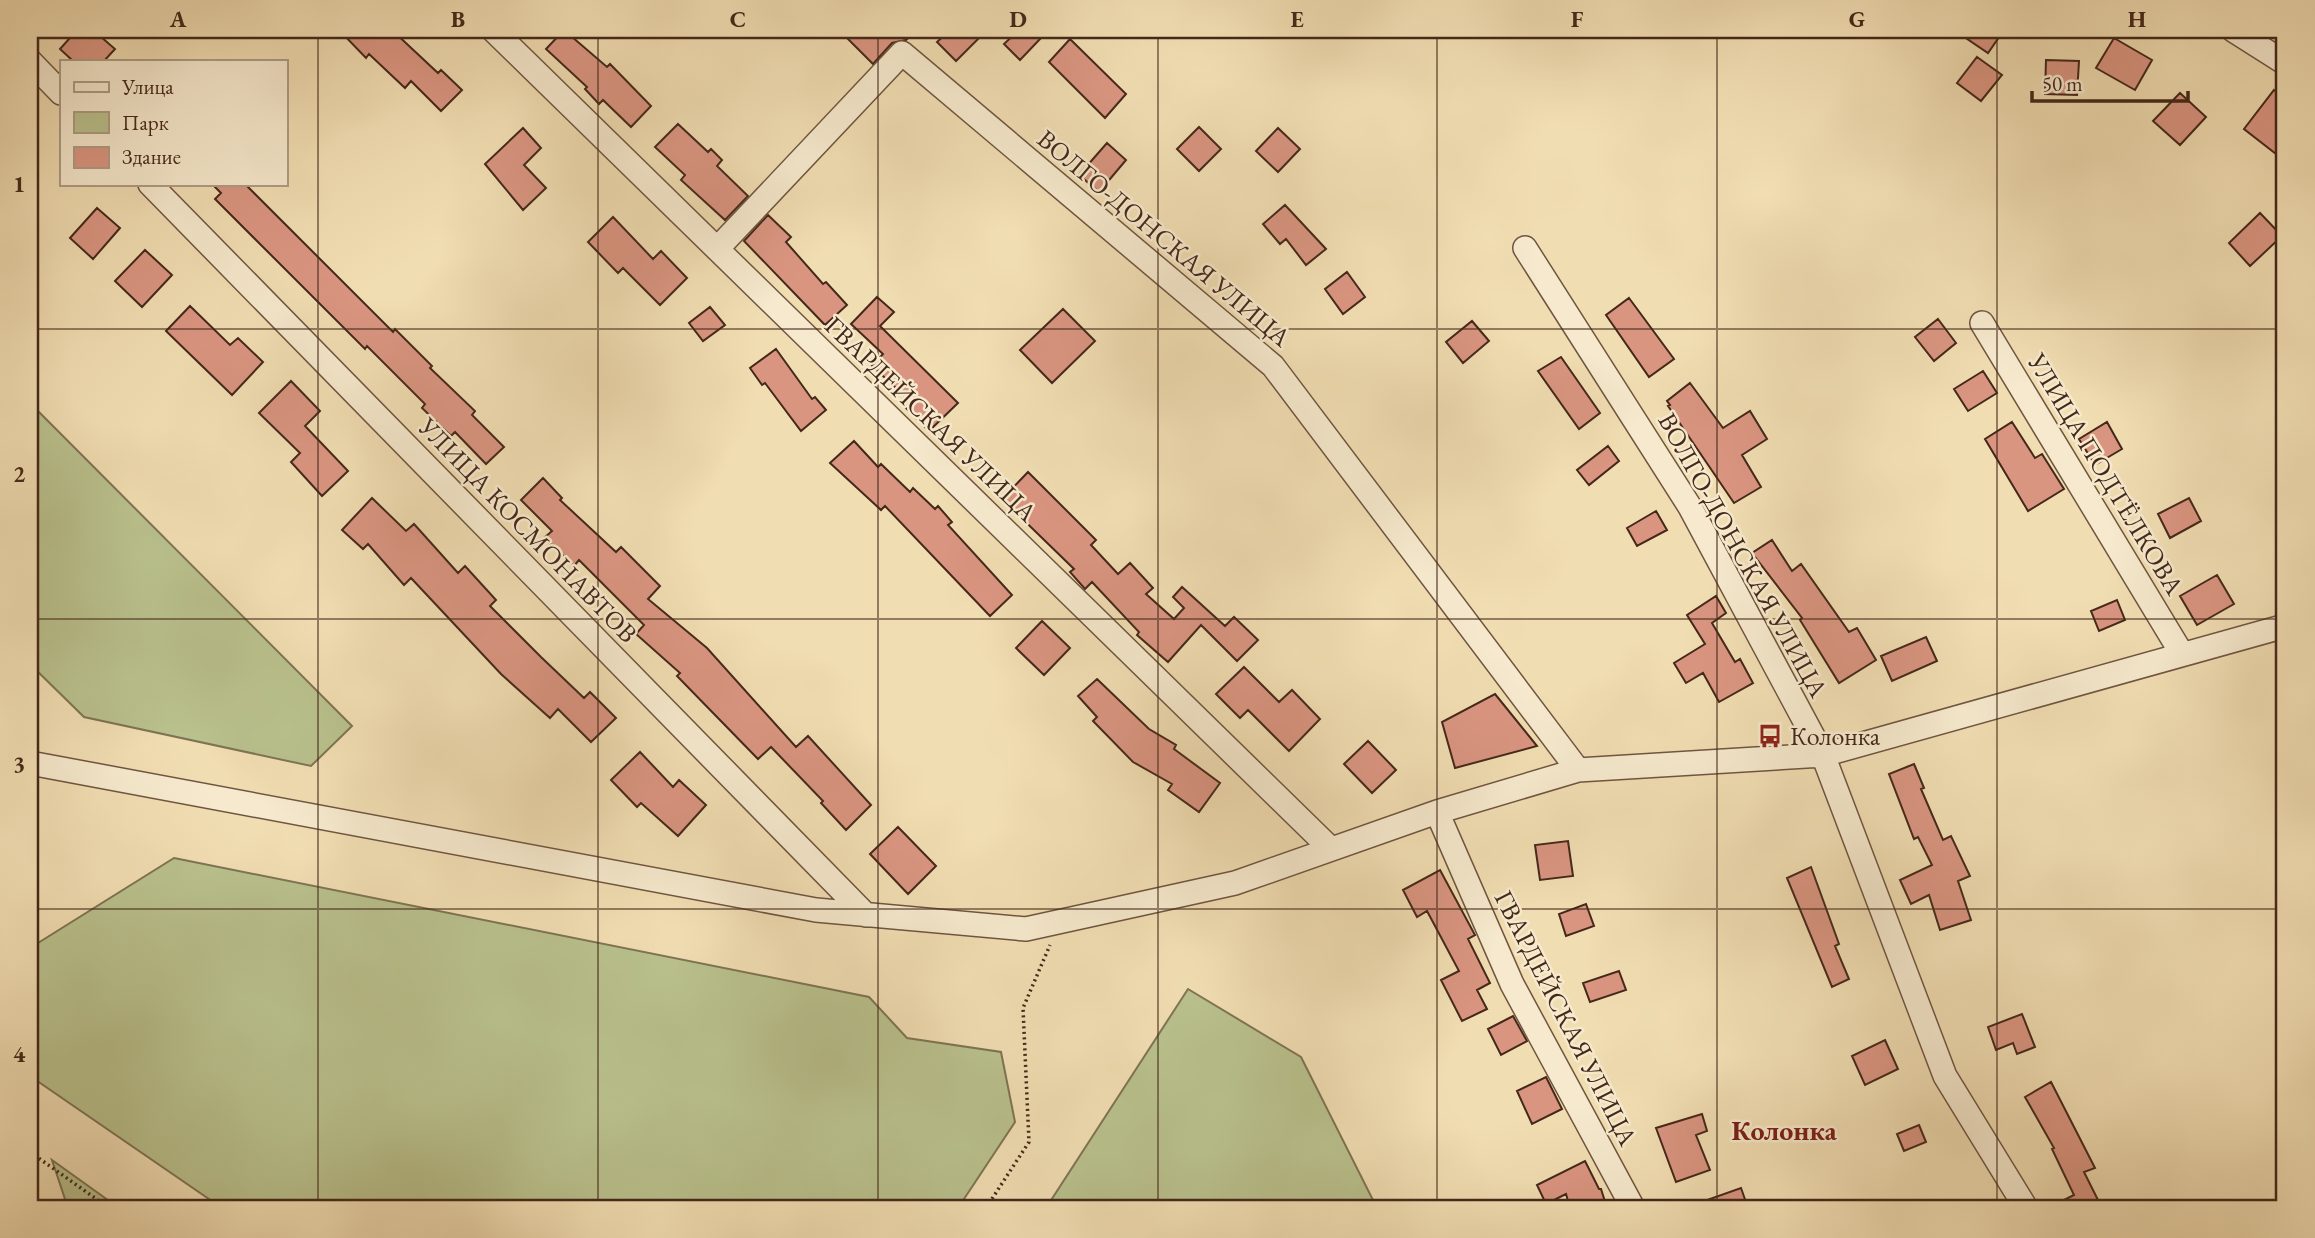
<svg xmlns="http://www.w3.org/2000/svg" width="2315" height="1238" font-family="'EB Garamond',serif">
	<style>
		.green { fill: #b9c18d; stroke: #7e7454; stroke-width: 2 }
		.building { fill: #da9581; stroke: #44281a; stroke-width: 2 }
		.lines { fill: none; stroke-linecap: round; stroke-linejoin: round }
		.minor-casing { stroke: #6f5540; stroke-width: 26 }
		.path { stroke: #44281a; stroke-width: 3.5; stroke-dasharray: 2 3.5; stroke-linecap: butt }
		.minor { stroke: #f6e9cd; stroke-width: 23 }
		.grid { fill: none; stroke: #44281a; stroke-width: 2; stroke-opacity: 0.55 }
		.labels { text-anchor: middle; stroke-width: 5; stroke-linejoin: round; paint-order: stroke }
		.street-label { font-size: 26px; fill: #44281a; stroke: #f6e9cd }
		.poi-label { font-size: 26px; fill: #44281a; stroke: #f6e9cd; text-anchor: start }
		.neighbourhood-label { font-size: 28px; font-weight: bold; fill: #7a1f14; stroke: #f6e9cd }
		.neatline { fill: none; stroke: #44281a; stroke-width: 2.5 }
		.grid-label { font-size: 23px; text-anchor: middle; font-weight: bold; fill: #44281a }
	</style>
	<rect width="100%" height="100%" fill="#f1ddb2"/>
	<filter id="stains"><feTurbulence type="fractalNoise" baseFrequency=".00286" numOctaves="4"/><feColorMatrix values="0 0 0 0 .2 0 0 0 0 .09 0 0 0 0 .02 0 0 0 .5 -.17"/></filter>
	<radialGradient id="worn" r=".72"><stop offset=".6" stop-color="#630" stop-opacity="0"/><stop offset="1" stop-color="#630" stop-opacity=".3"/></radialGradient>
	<path class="green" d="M30,403l322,323 -41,40 -227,-49 -54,-53z
		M174,858l695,139 38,41 94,14 14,70 -57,86h-736l-192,-132v-128z
		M1188,989l113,68 76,151h-331z
		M52,1160l67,48h-51z"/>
	<path class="building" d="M77,30h16l22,19 -11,12h-31l-13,-12z
		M339,30h53l46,43 3,-3 21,20 -21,21 -30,-30 -6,7 -36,-34 -3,4z
		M564,30l43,37 3,-3 41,42 -20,21 -28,-27 -4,4 -14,-15 2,-2 -41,-38z
		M839,30h77l-10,10 -14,3 -19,21z
		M950,30h37l-31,31 -19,-19z
		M1019,30h11l10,9 -20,21 -16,-16z
		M1954,30h50l-16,23z
		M2114,38l38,22 -17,30 -39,-22z
		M1070,39l56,55 -21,24 -56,-56z
		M1977,57l25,18 -21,26 -24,-18z
		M2046,60l33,1 -2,34 -32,-1z
		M2274,90l11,8v63l-41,-32z
		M2180,93l26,24 -26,28 -27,-24z
		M678,124l30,28 3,-3 11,11 -5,6 31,30 -23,24 -44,-40 4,-5 -30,-28z
		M1199,127l22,22 -22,22 -22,-22z
		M523,128l18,20 -17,17 22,23 -23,22 -38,-46z
		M1278,128l22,21 -22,23 -22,-21z
		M1107,143l19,17 -27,32 -20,-17z
		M212,184h33l148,148 2,-3 37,37 -2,2 45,43 -3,4 32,32 -18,17 -31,-32 -4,4 -29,-28 3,-4 -58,-58 -2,3 -150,-150 6,-6z
		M1285,205l41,44 -20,16 -20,-26 -6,5 -17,-20z
		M97,208l23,20 -27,31 -23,-21z
		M2260,213l22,23 -32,30 -21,-23z
		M768,215l23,22 -5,5 37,42 3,-2 21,23 -22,20 -81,-84z
		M613,217l40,42 8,-8 26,27 -27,27 -37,-37 -5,5 -30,-31z
		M145,250l27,25 -30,32 -27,-26z
		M1347,272l18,25 -22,17 -18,-25z
		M877,297l17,15 -14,14 78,77 -29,28 -27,-27 5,-6 -35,-32 11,-12 -32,-30z
		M1629,298l45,61 -25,18 -43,-62z
		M190,306l40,39 8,-7 25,24 -31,33 -66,-64z
		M710,307l15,18 -22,16 -14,-18z
		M1063,309l32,32 -43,42 -32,-33z
		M1938,319l18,24 -22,18 -19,-24z
		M1472,321l17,20 -26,22 -17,-21z
		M776,349l36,50 3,-2 11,13 -25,21 -36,-48 -3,2 -12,-17z
		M1561,357l39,56 -21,16 -41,-58z
		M1983,371l14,22 -29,18 -14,-22z
		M291,381l29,30 -15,15 43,45 -26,25 -31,-34 9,-9 -41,-40z
		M1690,383l33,45 27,-17 17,28 -25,16 19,32 -27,16 -66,-97 2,-1 -3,-4z
		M2012,422l23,36 7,-4 22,35 -36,22 -43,-72z
		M2107,422l15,27 -27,16 -16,-26z
		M854,441l24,26 3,-3 29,28 3,-4 22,21 3,-3 14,16 -4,3 64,70 -22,21 -105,-110 -4,4 -51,-47z
		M1608,446l11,15 -30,24 -12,-15z
		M1028,472l68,68 -5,5 27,29 12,-11 23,25 -7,6 28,25 10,-11 -11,-11 9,-10 43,39 9,-9 24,23 -21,21 -36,-36 -33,37 -31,-27 2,-3 -47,-50 -7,7 -15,-17 4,-3 -72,-70z
		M543,478l19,20 -2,2 56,52 5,-5 39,39 -12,13 59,49 89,99 12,-11 63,69 -25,25 -25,-27 2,-2 -52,-54 -13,12 -81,-83 3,-3 -44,-39 8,-9 -65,-65 -5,6 -30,-28 8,-7 -31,-31z
		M372,498l34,33 8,-7 44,49 7,-7 31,34 -6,6 51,51 43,41 6,-6 26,26 -25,24 -33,-33 -8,9 -49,-44 -90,-96 -7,7 -36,-41 -5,5 -21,-19z
		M2189,498l12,23 -31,17 -12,-24z
		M1656,511l11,19 -30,16 -10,-18z
		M1772,540l20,31 9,-7 48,68 8,-4 19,32 -37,23 -39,-63 2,-2 -50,-65z
		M2217,575l17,29 -37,21 -17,-29z
		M1716,596l10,17 -14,10 23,39 5,-3 13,24 -34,19 -16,-29 -17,10 -12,-20 31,-19 -18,-29z
		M2117,600l8,20 -26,11 -8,-20z
		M1042,621l28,27 -26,27 -28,-27z
		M1926,637l11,24 -45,20 -11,-25z
		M1244,667l35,35 13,-12 28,29 -31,32 -41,-41 -8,8 -24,-24z
		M1097,679l52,50 27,16 -2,4 46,34 -21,29 -31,-22 4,-6 -39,-22 -40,-41 4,-4 -19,-21z
		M1495,694l42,52 -82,22 -13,-46z
		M1368,741l28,29 -24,23 -28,-29z
		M640,752l33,35 6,-7 27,25 -28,31 -37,-33 -4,4 -26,-27z
		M1914,764l10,24 -3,1 22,51 8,-4 19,40 -12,5 13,39 -31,10 -11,-35 -18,9 -11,-24 32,-15 -14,-28 -4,2 -25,-65z
		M898,827l38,39 -28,28 -38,-40z
		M1568,841l5,35 -33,4 -5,-35z
		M1811,867l28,77 -4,2 14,33 -17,8 -45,-109z
		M1440,870l35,65 -7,4 22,44 -13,7 10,19 -25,12 -21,-41 18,-9 -32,-60 -10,6 -14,-27z
		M1586,904l8,22 -28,10 -7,-22z
		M1619,971l7,19 -36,12 -7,-19z
		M2022,1014l13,33 -18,7 -4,-11 -17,7 -8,-23z
		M1513,1016l14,25 -26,14 -13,-26z
		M1885,1040l13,29 -33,16 -13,-29z
		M1546,1077l16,32 -30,15 -15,-33z
		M2051,1082l44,86 -11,4 18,36h-54l26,-13 -22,-46 2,-1 -29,-51z
		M1702,1114l5,17 -11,4 14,35 -34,12 -20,-54z
		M1919,1125l7,17 -22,9 -7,-17z
		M1585,1161l14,28h2l6,19h-37l-4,-14 -20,10 -9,-19z
		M1741,1188l7,20h-57l-1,-2z"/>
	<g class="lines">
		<g class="minor-casing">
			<path id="minor" d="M493,30l838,819
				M2233,30l52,33
				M30,61l31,32
				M150,184l716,731
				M1525,248l165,259 133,248 122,321 81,132
				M717,249l185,-196 371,313 305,404
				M1982,323l200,331
				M30,763l786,147 210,19 209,-46 202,-71 141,-42 245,-15 462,-129
				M1437,812l75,172 121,224"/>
		</g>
		<path class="path" d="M30,1152l79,56
			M986,1208l43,-66 -6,-134 27,-63"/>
		<use href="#minor" class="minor"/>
	</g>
	<path class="grid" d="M318,30v1178M598,30v1178M878,30v1178M1158,30v1178M1437,30v1178M1717,30v1178M1997,30v1178M30,329h2255M30,619h2255M30,909h2255"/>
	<defs>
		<g id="bus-bare" transform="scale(1.89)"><path d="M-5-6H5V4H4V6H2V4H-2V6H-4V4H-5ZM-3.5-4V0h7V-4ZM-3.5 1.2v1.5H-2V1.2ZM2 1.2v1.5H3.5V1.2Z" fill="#8f2418" stroke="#f6e9cd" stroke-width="2.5" paint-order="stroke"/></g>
	</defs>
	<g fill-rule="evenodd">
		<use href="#bus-bare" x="1770" y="736"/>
	</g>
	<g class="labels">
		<g class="street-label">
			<text transform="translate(1164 238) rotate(40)" y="9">ВОЛГО-ДОНСКАЯ УЛИЦА</text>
			<text transform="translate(931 419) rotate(44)" y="9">ГВАРДЕЙСКАЯ УЛИЦА</text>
			<text transform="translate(2106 474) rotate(59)" y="9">УЛИЦА ПОДТЁЛКОВА</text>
			<text transform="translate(528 530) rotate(46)" y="9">УЛИЦА КОСМОНАВТОВ</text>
			<text transform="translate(1743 555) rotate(61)" y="9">ВОЛГО-ДОНСКАЯ УЛИЦА</text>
			<text transform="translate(1566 1018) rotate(63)" y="9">ГВАРДЕЙСКАЯ УЛИЦА</text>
		</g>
		<g class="poi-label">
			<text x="1790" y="745">Колонка</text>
		</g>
		<g class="neighbourhood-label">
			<text x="1784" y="1140">Колонка</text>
		</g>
	</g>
	<rect width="2315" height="1238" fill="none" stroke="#f1ddb2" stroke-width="77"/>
	<rect x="60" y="60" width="228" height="126" fill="#f6e9cd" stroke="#af9c85" stroke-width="2"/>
	<rect x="74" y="82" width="35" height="10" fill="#f6e9cd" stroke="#af9c85" stroke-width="2"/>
	<text x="122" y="94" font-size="21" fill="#44281a">Улица</text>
	<rect x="74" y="112" width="35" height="21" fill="#b9c18d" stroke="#af9c85" stroke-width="2"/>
	<text x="122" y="130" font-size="21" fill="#44281a">Парк</text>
	<rect x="74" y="147" width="35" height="21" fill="#da9581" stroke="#af9c85" stroke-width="2"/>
	<text x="122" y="164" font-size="21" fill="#44281a">Здание</text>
	<path d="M2032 91v10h156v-10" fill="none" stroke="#44281a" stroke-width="3.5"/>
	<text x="2042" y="91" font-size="21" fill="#44281a" stroke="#f6e9cd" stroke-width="5" paint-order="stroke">50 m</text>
	<rect x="38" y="38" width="2238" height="1162" class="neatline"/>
	<g class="grid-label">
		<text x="178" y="27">A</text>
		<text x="458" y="27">B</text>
		<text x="738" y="27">C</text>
		<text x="1018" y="27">D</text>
		<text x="1297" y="27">E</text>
		<text x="1577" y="27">F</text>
		<text x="1857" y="27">G</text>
		<text x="2137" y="27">H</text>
		<text x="19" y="192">1</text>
		<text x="19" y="482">2</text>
		<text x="19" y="772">3</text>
		<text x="19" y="1062">4</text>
	</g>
	<rect width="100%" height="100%" filter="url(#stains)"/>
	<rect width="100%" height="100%" fill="url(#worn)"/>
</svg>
